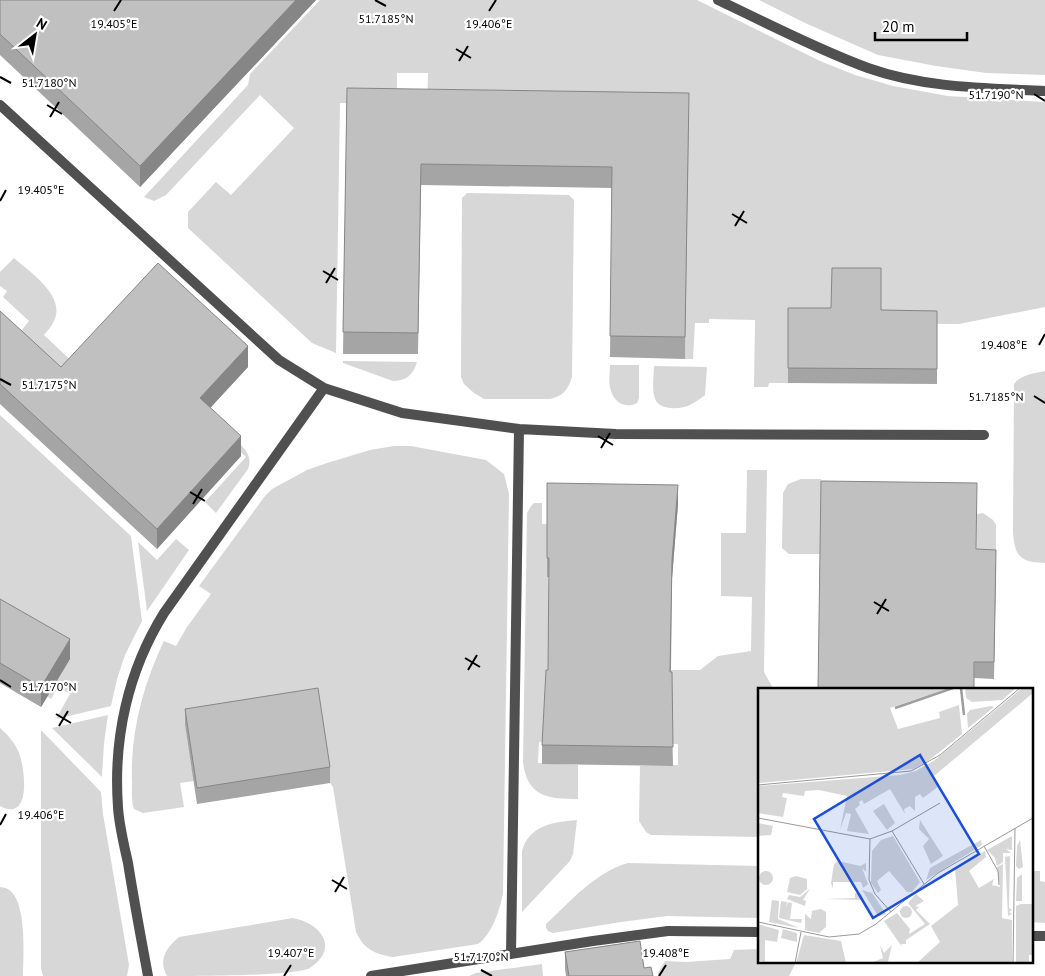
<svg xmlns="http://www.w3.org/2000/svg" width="1045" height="976" font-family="'PT Sans',sans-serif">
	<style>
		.green { fill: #d7d7d7 }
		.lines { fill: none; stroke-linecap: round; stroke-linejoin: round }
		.lane { stroke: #505050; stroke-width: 10 }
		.street { stroke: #505050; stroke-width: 10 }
		.wall { fill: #a5a5a5 }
		.shaded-wall { fill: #868686 }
		.building { fill: #c0c0c0; stroke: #868686 }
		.ticks { fill: none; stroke: #000; stroke-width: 2 }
		.inset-river { fill: none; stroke: #9e9e9e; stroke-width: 2.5 }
		.inset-road { fill: none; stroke: #999; stroke-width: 1 }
		.view { fill: #1d4ed8; fill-opacity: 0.15; stroke: #1d4ed8; stroke-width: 2.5 }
		.inset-edge { fill: none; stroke: #000; stroke-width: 2.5 }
		.ticks-label { font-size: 12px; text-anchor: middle; fill: #000; stroke: #fff; stroke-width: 4.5; stroke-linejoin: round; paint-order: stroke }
	</style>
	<rect width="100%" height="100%" fill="#fff"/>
	<path class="green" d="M320,0h377l123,61 35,14 38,11 55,10 97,6v205l-86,17 -171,-1v60h-19l-1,4h-14l1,-67 -46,-1v4h-14l-2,36h-8l4,-245 -262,-4 1,-37h-31v31l-57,-1 -4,250 -24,-10 -124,-115v-16l28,-30 15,13 63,-67 -34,-33 -94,100 -12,6 -10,-4 104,-112 2,-11z
		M759,0h286v75l-59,-2 -50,-7 -58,-11 -73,-32z
		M467,193l102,2 5,5 -2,177c-4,13 -9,19 -22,22h-66l-10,-6 -10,-9 -3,-7 1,-179z
		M14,258c17,15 54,39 39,65 -2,4 -6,8 -9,12l35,33 -7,8 -51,-45 8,-10 -26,-24 4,-6 -7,-5v-14z
		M343,361l74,1c-4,13 -11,19 -24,19l-50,-18z
		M610,365h29v33l-2,5c-11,6 -22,0 -26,-12 -3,-8 -1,-18 -1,-26z
		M654,366l53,1 -2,28c-5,4 -11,8 -17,11 -8,3 -27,4 -32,-5 -5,-9 -2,-25 -2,-35z
		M1045,371v192c-25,-1 -30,-6 -32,-31l1,-148c6,-9 21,-11 31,-13z
		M0,415l131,121 11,85 -17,34 -8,24 -6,27 -55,13 14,-25 -12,-7 -7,12 -4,-3 23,-37 -70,-40z
		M224,430c12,12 31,21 24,39l-32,44 -11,-11 41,-45 -25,-24z
		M394,446h17l75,14 18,14 5,20 -6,399c-3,17 -11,41 -25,51l-85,13c-19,-3 -29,-8 -37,-25l-23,-145 -3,-4 -145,-58 9,56 -14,2 4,24 -41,6 -9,-4c-3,-8 -2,-18 -2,-27 -2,-49 11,-97 32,-141l12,5 11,-19 24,-33 -12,-8 66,-90 7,-7 35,-19 20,-7 43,-13z
		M747,470h20l-3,202 10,18h-15v147l-108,-2 -5,-3 -7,-11 1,-55 38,-1v-21h-7l1,-53h-1v-21h29l18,-14 33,-5 1,-54 -31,-1v-63h25z
		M801,479h20l-1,75h-31l-7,-6 1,-55 5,-9z
		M534,503h8v21h6v165l-2,52 -7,1 -1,21 40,2v34c-30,0 -51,-2 -55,-37l4,-249 4,-7z
		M983,513l10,7 3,5v41l-20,-1 1,-51z
		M176,539l13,11 -42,61 -9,-69 19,18z
		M108,715l-4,28 -2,34 -50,-49z
		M0,728c8,7 15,15 19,25 6,15 13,70 -19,53z
		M41,730l60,62 2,22 26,151 -2,11h-84l-2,-8z
		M577,820l-4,34 -3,7 -48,51v-61c7,-26 32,-29 55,-31z
		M628,863l131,3v52l-92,-2 -46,6 -68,11 -5,-2 -2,-3v-4c25,-23 48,-51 82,-61z
		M1031,871h9v10l5,1v41l-14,-1z
		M0,887c29,0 23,69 23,89h-23z
		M293,918c30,6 47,32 15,51 -22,7 -112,7 -141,7 -9,-16 -1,-28 12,-39z
		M759,949v13h37l-7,14h-131v-3l7,-12 21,1 44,-3 4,-9z
		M542,964l1,12h-74l7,-3z"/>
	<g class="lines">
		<path class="lane" d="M718,0c49,23 98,49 150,68 56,20 118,20 177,23
			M0,105l279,255 45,28 78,25 117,16 97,5 368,1
			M511,954l8,-525
			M148,976c-7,-38 -14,-75 -20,-113 -4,-18 -9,-38 -10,-56 -5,-69 10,-136 46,-194l160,-225
			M371,976l222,-35 75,-10"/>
		<path class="street" d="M668,931l91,1
			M1031,936h14"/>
	</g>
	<path class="wall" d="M0,0h316l-176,187 -140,-132z
		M347,88l342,26 -4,245 -75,-2 2,-169 -191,-3 -3,169h-75z
		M788,308l149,3v73l-149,-1z
		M0,311l61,56h187l-38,41 31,48 -84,93 -157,-145z
		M547,483l131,21 -6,74 -1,94 2,94 -131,-2v-19l6,-75 1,-93h-2z
		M976,549l20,17 -2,113 -20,-1z
		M0,599l70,60 -29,48 -41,-24z
		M185,709l145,58v16l-133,21 -12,-79z
		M565,952l79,16 9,8h-87l-1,-7z"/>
	<path class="shaded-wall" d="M296,0h20l-176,187v-21z
		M248,346v21l-48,52v-21z
		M241,436v20l-84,93v-20z
		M678,485v19l-6,74v-18z
		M70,639v20l-29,48v-20z"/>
	<path class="building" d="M0,0h296l-156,166 -140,-132z
		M347,88l342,5 -4,244 -75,-1 2,-169 -191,-3 -3,169 -75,-1z
		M158,263l90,83 -48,52 41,38 -84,93 -157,-145v-73l61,56z
		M832,268h49v42l56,1v58l-149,-1v-60h43z
		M821,481l156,2 -1,66 20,1 -2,112h-20v28h-156z
		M547,483l131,2 -6,75 -2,112h2l1,75 -131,-2 4,-75h2l1,-112h-2z
		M0,599l70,40 -29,48 -41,-24z
		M318,688l12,79 -133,21 -12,-79z
		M640,941l4,27 7,-1 2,9h-84l-4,-24z"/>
	<path class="ticks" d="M375,0l11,6M114,11l7,-11M489,11l7,-11M456,49l15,9M459,61l9,-15M0,77l11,6M1034,94l11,7M47,105l15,9M50,117l9,-15M0,201l6,-11M732,214l15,9M735,226l9,-15M323,271l15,9M326,283l9,-15M1039,345l6,-11M0,379l11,6M1034,396l11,7M598,436l15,9M601,448l9,-15M190,492l15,9M193,504l9,-15M874,602l15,9M877,614l9,-15M465,658l15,9M468,670l9,-15M0,680l11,7M56,714l15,9M59,726l9,-15M0,825l6,-11M332,880l15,9M335,892l9,-15M481,970l11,6M284,976l7,-11M659,976l7,-11"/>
	<g transform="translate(758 688)">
		<rect width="275" height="275" fill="#fff"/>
		<path d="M0,0h191l-59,20 8,21 42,-11 -1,-6 20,-7 3,29 -34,27 -15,8 -155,14zM207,0h51l-14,12 -30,2 -6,-4zM264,0h11v5l-99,83 5,10 -16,12 -3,-4 -5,3v14l-5,-5 -6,3 1,5 -15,-25 -26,15 -2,-4 -3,2 1,3 -5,4 14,25 -22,-3 4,-17 -5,-1 -6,17 7,-34 -28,-6 -14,1 -1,5 -21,-3 -1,4 5,1 -4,19 -25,-4v-27l142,-11 16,-4 19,-11zM233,18l3,1 -26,21 -1,-14 3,-4zM126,116l11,19 -8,7 -14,-19zM162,132l23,36 -12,8 -8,-18 6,-7 -10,-10zM0,135l15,3 -2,9 -13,1zM135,148l27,46 -8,10h-5l-18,-21 -12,10 4,9 -3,3 -7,-10 1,-32 9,-11zM254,148v14l-6,-1 5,4h-8v9l-6,4 -2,-8 -8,-8zM223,152l1,5 -56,35 4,-12zM262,152l3,27 -4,2 -3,-3 1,-20zM227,163l1,6 -17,14 10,17 15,-9 -2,6 8,2 -3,-20 6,-3 -1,54 10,2v43h-95l23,-21 -9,-16 27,-21 -3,-37zM252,168l-1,52 3,2 -3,2 3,2 -4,2 -3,-59zM80,173l22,5 6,-3v9l-4,-4 6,16 -5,4 -2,-6h-28v7l-2,-6 3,-19zM1 190a7 7 0 1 1 14 0a7 7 0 1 1-14 0ZM264,186v27h-6l1,-23zM38,188l11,3v10l-7,6 -13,-3 3,-14zM52,201l-7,11 3,1 -1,5 -18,-7 2,-4 11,2zM104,202l10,3 14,21 -8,2zM97,205l6,1 3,6 -40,-1 31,-1zM158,206l8,7 -9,5 4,1 -3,3 14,14 -24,16v4h-5l1,3 -18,-26 13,-8 13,16 -1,5 16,-10 -17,-21zM14,212l7,1 -1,18 21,9 -30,-6zM23,213l6,1 -1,6 2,-6 4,1 -2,16h12l-1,4 -22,-5zM263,216h12v51h-4v8h-13v-57zM142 224a6 6 0 1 1 12 0a6 6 0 1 1-12 0ZM63,221l5,3v15l-7,6 -14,-3v-16l6,5 1,-8 -6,1zM0,236l21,6 -2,12 -12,-2v22l-7,-2zM25,241l14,4v9l-16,-4zM46,247l37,6 5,22h-50zM122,257l4,8 8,-8 -4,17 -17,1 12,-5z" fill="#d7d7d7"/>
		<path class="inset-river" d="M203,0l3,27M137,20l58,-20"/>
		<path class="inset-road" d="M0,97l153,-14 29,-16 80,-67M0,130l112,21 22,-8 48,-28M134,143l32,53M112,151l-1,41 6,14 16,18M226,158l14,25 1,14M0,234l71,15 30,-3 17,-10 62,-51 95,-55M37,275l6,-31M255,275l2,-135"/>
		<path class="view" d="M162,67l59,99 -106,64 -59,-99z"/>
		<rect width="275" height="275" class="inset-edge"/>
	</g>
	<g class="ticks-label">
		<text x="386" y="23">51.7185°N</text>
		<text x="114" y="28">19.405°E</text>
		<text x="489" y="28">19.406°E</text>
		<text x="49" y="87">51.7180°N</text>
		<text x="996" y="99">51.7190°N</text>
		<text x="41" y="194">19.405°E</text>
		<text x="1004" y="349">19.408°E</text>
		<text x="49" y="389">51.7175°N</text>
		<text x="996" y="401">51.7185°N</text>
		<text x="49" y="691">51.7170°N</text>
		<text x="41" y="819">19.406°E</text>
		<text x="291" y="957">19.407°E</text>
		<text x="666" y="957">19.408°E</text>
		<text x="481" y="961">51.7170°N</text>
	</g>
	<g transform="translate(35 35) rotate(31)" stroke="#ffffff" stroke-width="4" paint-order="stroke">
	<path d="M0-4L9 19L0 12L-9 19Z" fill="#000000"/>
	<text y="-8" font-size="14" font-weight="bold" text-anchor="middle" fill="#000000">N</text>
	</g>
	<path d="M875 32v8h92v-8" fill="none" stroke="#000000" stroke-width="2.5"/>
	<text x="882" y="32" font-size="15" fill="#000000" stroke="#ffffff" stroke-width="4" paint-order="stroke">20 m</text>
</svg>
